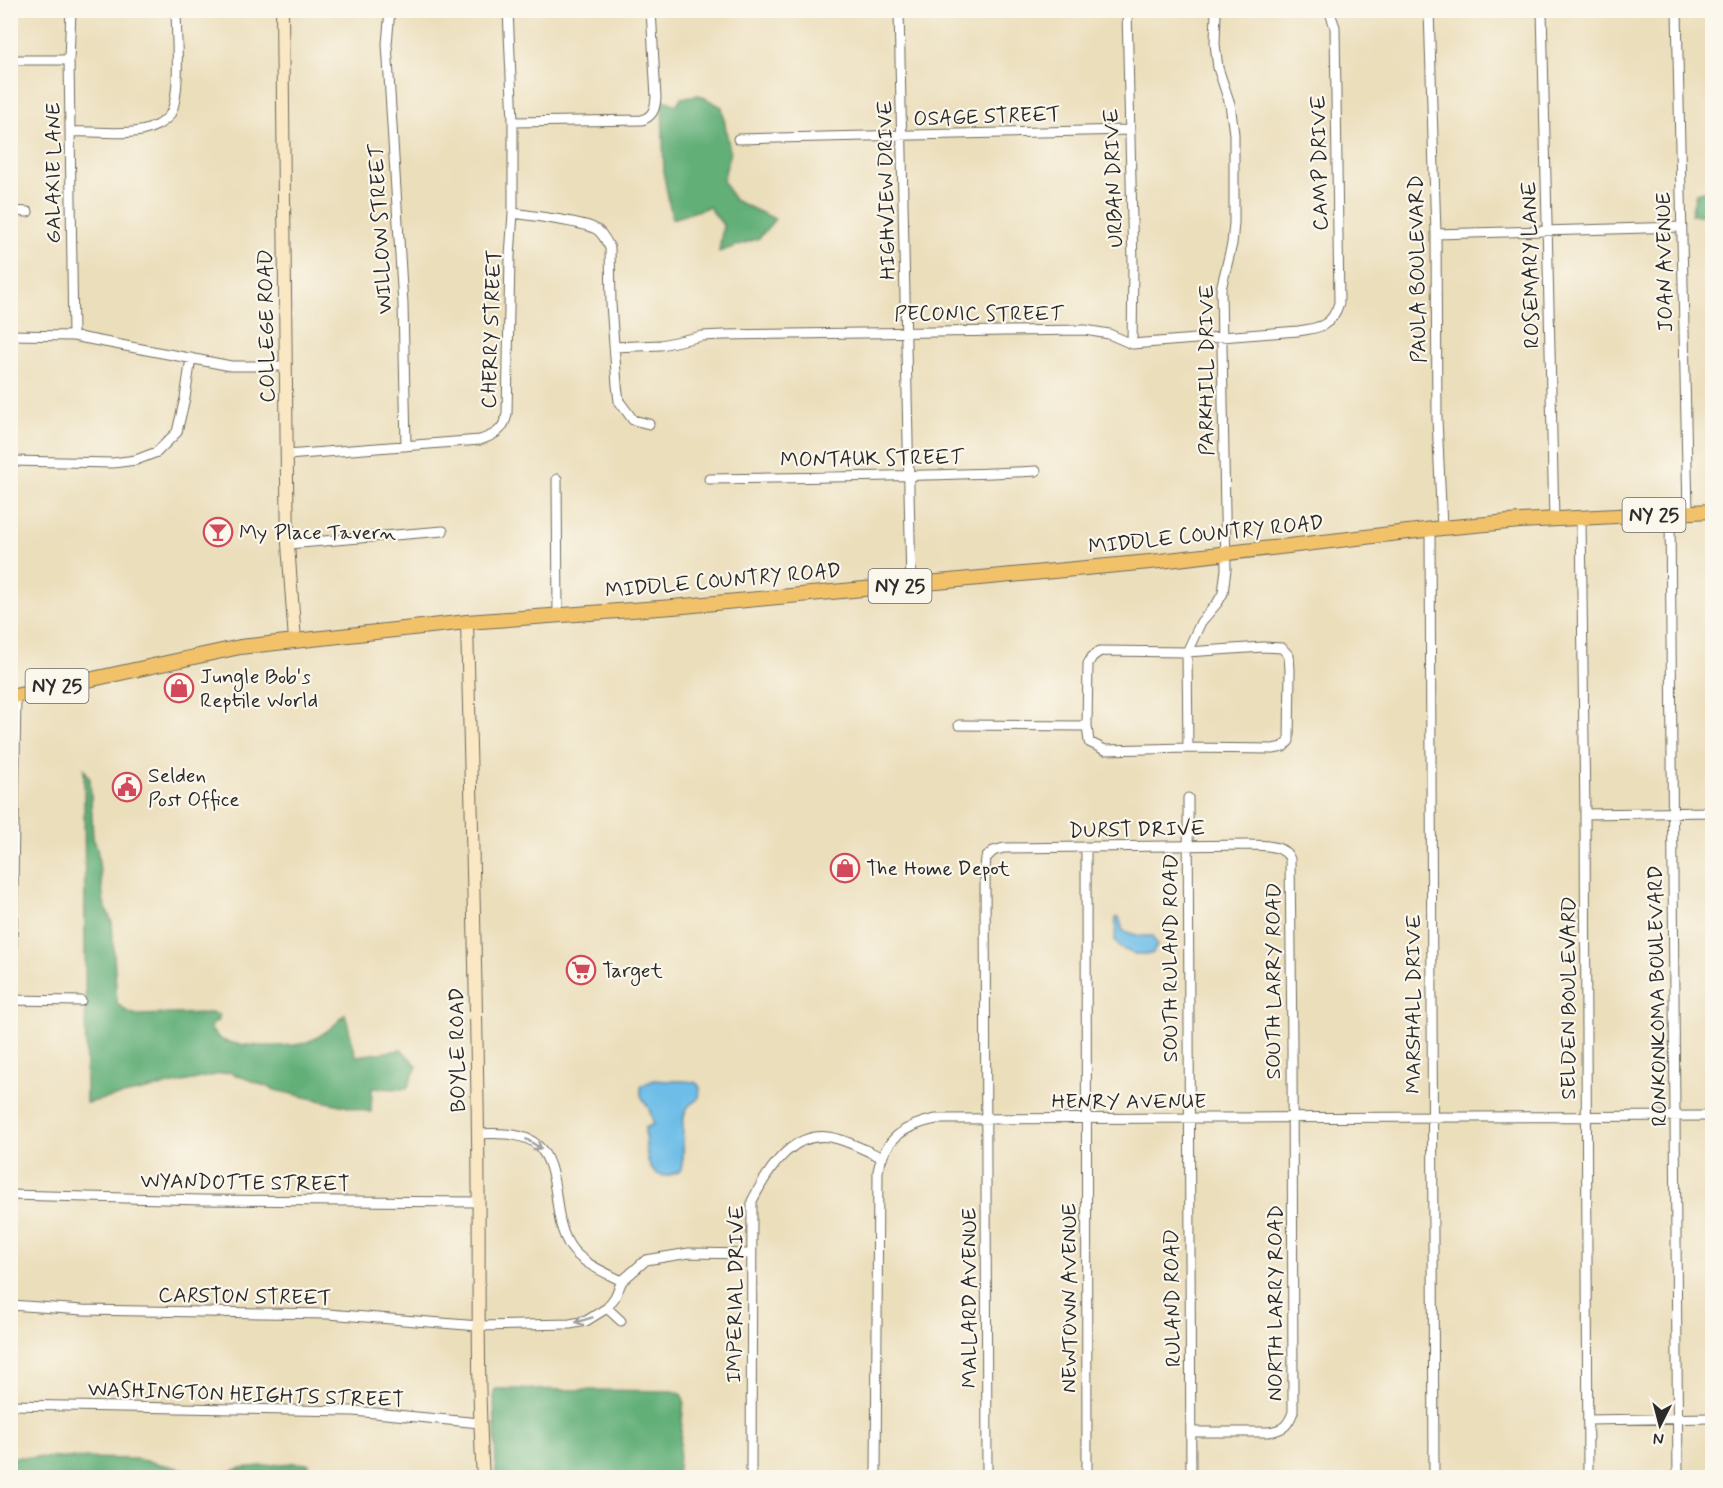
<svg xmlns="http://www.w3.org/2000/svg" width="1723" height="1488" font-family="Mynerve,sans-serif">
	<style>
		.forest { fill: #62af78; stroke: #466d52; stroke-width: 1.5 }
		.water { fill: #6dbde8; stroke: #4c748a; stroke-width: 1.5 }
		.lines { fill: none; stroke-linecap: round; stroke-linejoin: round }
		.street-casing { stroke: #6e6a5d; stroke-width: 11 }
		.secondary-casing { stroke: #6e6a5d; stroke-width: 14 }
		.primary-casing { stroke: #6e6a5d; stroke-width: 16 }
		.street { stroke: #fff; stroke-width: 9 }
		.secondary { stroke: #fae7c3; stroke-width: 12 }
		.primary { stroke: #f2c26a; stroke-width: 14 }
		.oneway { stroke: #a0a0a0 }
		.labels { text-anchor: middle; stroke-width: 4.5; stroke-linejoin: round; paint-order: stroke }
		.shield { fill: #fbf7ec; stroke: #696865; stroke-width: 1.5 }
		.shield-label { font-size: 20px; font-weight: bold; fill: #2b2b2b }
		.street-label { font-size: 21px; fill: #2b2b2b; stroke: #fbf7ec }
		.poi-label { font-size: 21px; fill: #2b2b2b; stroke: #fbf7ec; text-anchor: start }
	</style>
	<rect width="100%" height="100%" fill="#fbf7ec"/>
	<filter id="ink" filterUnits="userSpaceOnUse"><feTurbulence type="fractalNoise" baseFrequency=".0167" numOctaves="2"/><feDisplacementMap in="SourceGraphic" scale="12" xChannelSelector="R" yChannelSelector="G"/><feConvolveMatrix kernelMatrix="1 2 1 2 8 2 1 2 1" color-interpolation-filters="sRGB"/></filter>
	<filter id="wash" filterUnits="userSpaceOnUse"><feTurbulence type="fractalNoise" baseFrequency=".008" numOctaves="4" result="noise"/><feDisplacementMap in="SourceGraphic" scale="24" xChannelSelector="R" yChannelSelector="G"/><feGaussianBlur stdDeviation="1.35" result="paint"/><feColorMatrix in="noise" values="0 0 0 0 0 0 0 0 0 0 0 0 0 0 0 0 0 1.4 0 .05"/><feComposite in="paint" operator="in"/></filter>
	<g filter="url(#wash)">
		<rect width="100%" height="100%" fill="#ebdebb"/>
		<path class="forest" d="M699,95l23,12 8,46 -7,28 11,19 41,19 -16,19 -40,14 4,-27 -14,-18 -37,12 -8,-43 -2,-77 14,6 5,-7z
			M1712,189v26h-21l5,-22z
			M84,769l6,10 3,59 4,10 7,55 8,20 5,80 11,9 9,3 74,-2 8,2v5l-7,4 -1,6c4,4 7,8 11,10 15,7 70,8 85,2 16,-6 27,-15 38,-28l11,42 46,-6 15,16 -10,23 -35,-1 -1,24 -96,-22 -46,-18 -143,31z
			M496,1389l177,2 7,2 4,7 -7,77h-181l-2,-86z
			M11,1457l125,2 57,12v6l-138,1 -33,-6 -11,2z
			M293,1463l16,1 -1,13h-96l29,-9z"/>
		<path class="water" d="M1119,917l4,14 17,5h13l4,10 -5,8h-18l-14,-6 -5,-8 1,-22z
			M654,1080c14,2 29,-1 43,3l3,5 -1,10c-3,4 -9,5 -11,9 -11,15 0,45 -8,64 -36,18 -34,-20 -35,-43l9,-4c-2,-5 -3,-10 -5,-15 -5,-10 -11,-12 -7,-24z"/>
	</g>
	<g filter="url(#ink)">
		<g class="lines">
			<g class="street-casing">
				<path id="street" d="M71,10l-2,50 4,276
					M390,10l-3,34 16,260 3,142
					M899,10l12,575
					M1127,10l6,254 -1,80
					M1429,10l7,224 1,185 5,109
					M1542,10l12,510
					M1677,10l11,503
					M10,60h59
					M513,122l129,-2c11,-4 13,-11 14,-22l-5,-88
					M72,132c22,-1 47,3 69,-1 10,-2 22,-8 28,-15 13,-17 7,-83 7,-106
					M738,139l390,-9
					M10,211l18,1
					M513,213c20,3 68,8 83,16 7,4 10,12 14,19l1,56 6,81 2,16 14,19 16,4
					M1436,234l245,-7
					M10,335l63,1 158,30h55
					M614,347l47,-2 41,-9 22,-1 361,-5 24,4 23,10 166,-13c22,-3 34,-5 41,-28l-4,-276 -6,-17
					M287,455l193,-15c15,-5 24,-10 27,-26l3,-158 3,-43v-91l-5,-112
					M10,461l103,2 23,-3 21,-8 20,-20 8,-34 6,-40
					M557,479l1,136
					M709,479c109,-2 218,-2 327,-8
					M1670,514l8,964
					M1581,519l4,295 3,664
					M1430,530l4,948
					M288,544l155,-13
					M959,725l128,1
					M1188,748l85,1 10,-2 6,-6 1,-71 -1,-14 -7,-8 -19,-1 -76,5 -87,-1 -8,6 -4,7 -1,62 2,16 16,8 83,-2 -1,-96 14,-30 17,-20 5,-9 3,-24 -5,-280 11,-45 2,-21v-89l-4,-30 -12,-36 -3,-24 1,-34
					M1188,798l3,680
					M1585,814l127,-2
					M1086,848l1,630
					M10,1000l71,1
					M10,1073l6,-378
					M478,1134c60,-3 72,10 79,68 2,15 4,30 13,44 11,17 34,26 52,35
					M10,1195l192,5 277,2
					M10,1305l73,5 245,4 151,12 91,-2 16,-3 21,-13 8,-11 7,-16 24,-21 43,-7 62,1
					M607,1308l14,13
					M10,1405l344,6 126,12
					M1588,1420l124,-2
					M751,1478l1,-277c17,-33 43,-75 86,-62 14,4 29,12 43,18
					M876,1478l2,-307c7,-33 27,-46 58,-52l776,-3
					M987,1478l-2,-609 1,-11 7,-7 11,-3 245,-3c14,1 35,-1 41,14l2,184 1,369c-5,14 -10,18 -25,20h-76"/>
			</g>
			<g class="secondary-casing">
				<path id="secondary" d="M282,10l5,470 1,64 7,97
					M467,622c4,172 9,344 11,516 2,113 -2,226 5,340"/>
			</g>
			<g class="primary-casing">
				<path id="primary" d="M10,697l230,-50 227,-25 206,-15 487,-46 282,-33 78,-7 192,-10"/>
			</g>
			<use href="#street" class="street"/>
			<use href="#secondary" class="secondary"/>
			<use href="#primary" class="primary"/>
		</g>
		<defs><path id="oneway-shaft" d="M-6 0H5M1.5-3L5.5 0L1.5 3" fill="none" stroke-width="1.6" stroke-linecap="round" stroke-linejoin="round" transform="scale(1.5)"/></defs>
		<g class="oneway">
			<use href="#oneway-shaft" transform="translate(534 1144) rotate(32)"/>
			<use href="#oneway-shaft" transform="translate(584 1320) rotate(163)"/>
		</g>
	</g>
	<defs>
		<g id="bar-ring" transform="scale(1.5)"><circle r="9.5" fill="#fbf7ec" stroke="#d1495b" stroke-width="1.5"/><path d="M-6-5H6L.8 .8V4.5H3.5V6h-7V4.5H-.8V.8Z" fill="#d1495b"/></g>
		<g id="shop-ring" transform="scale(1.5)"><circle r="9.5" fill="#fbf7ec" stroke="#d1495b" stroke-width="1.5"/><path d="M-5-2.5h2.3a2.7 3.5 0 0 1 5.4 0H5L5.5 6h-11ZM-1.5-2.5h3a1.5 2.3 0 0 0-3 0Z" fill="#d1495b"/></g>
		<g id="civic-ring" transform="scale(1.5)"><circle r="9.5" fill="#fbf7ec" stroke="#d1495b" stroke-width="1.5"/><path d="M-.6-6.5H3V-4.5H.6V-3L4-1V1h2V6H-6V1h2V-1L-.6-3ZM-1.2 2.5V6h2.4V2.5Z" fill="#d1495b"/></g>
		<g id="supermarket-ring" transform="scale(1.5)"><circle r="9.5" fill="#fbf7ec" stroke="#d1495b" stroke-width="1.5"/><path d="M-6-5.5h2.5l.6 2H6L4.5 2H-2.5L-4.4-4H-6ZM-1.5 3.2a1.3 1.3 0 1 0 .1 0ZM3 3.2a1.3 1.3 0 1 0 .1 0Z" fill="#d1495b"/></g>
	</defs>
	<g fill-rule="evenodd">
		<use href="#bar-ring" x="218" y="532"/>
		<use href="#shop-ring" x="179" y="688"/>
		<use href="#civic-ring" x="127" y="787"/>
		<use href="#shop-ring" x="845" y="868"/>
		<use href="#supermarket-ring" x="581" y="970"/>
	</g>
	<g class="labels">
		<g class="shield">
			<rect x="1622.5" y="498" width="63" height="34" rx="4.5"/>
			<rect x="868.5" y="569" width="63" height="34" rx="4.5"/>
			<rect x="25.5" y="669" width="63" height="34" rx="4.5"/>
		</g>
		<g class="shield-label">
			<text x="1654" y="522">NY 25</text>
			<text x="900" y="593">NY 25</text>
			<text x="57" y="693">NY 25</text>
		</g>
		<g class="street-label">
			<text transform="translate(987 116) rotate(-2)" y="7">OSAGE STREET</text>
			<text transform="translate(1319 163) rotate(-91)" y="7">CAMP DRIVE</text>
			<text transform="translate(53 173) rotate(-90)" y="7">GALAXIE LANE</text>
			<text transform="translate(1113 178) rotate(-92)" y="7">URBAN DRIVE</text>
			<text transform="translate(886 190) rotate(-91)" y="7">HIGHVIEW DRIVE</text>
			<text transform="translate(380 229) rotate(-93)" y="7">WILLOW STREET</text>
			<text transform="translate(1664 262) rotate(-91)" y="7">JOAN AVENUE</text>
			<text transform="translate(1530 265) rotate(-91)" y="7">ROSEMARY LANE</text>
			<text transform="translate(1417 269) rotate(-91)" y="7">PAULA BOULEVARD</text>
			<text x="979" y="320">PECONIC STREET</text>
			<text transform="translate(266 326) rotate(-91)" y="7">COLLEGE ROAD</text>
			<text transform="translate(491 329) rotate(-88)" y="7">CHERRY STREET</text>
			<text transform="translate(1206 370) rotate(-90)" y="7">PARKHILL DRIVE</text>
			<text transform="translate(872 458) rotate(-1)" y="7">MONTAUK STREET</text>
			<text transform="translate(1206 534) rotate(-6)" y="7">MIDDLE COUNTRY ROAD</text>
			<text transform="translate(723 580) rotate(-5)" y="7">MIDDLE COUNTRY ROAD</text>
			<text transform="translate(1137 829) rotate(-1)" y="7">DURST DRIVE</text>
			<text transform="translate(1170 958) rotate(-90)" y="7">SOUTH RULAND ROAD</text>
			<text transform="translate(1273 981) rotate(-90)" y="7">SOUTH LARRY ROAD</text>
			<text transform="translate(1657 996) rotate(-91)" y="7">RONKONKOMA BOULEVARD</text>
			<text transform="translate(1568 998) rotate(-90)" y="7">SELDEN BOULEVARD</text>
			<text transform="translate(1413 1004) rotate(-90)" y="7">MARSHALL DRIVE</text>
			<text transform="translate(457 1050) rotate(-91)" y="7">BOYLE ROAD</text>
			<text x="1129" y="1108">HENRY AVENUE</text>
			<text transform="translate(245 1182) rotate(1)" y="7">WYANDOTTE STREET</text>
			<text transform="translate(735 1294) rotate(-89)" y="7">IMPERIAL DRIVE</text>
			<text transform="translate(245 1296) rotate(1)" y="7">CARSTON STREET</text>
			<text transform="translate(969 1298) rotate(-90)" y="7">MALLARD AVENUE</text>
			<text transform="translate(1069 1298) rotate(-90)" y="7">NEWTOWN AVENUE</text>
			<text transform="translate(1172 1298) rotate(-91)" y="7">RULAND ROAD</text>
			<text transform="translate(1275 1303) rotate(-90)" y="7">NORTH LARRY ROAD</text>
			<text transform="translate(246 1394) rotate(2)" y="7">WASHINGTON HEIGHTS STREET</text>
		</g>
		<g class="poi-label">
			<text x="239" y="539">My Place Tavern</text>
			<text x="200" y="683">Jungle Bob's<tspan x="200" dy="24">Reptile World</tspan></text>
			<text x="148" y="782">Selden<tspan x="148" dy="24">Post Office</tspan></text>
			<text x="866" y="875">The Home Depot</text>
			<text x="602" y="977">Target</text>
		</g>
	</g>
	<rect width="1723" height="1488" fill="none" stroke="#fbf7ec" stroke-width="36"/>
	<g transform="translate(1660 1425) rotate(186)" stroke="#fbf7ec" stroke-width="4.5" paint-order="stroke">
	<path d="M0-4.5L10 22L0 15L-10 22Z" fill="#2b2b2b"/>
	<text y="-9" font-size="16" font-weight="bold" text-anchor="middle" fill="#2b2b2b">N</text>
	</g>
</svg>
